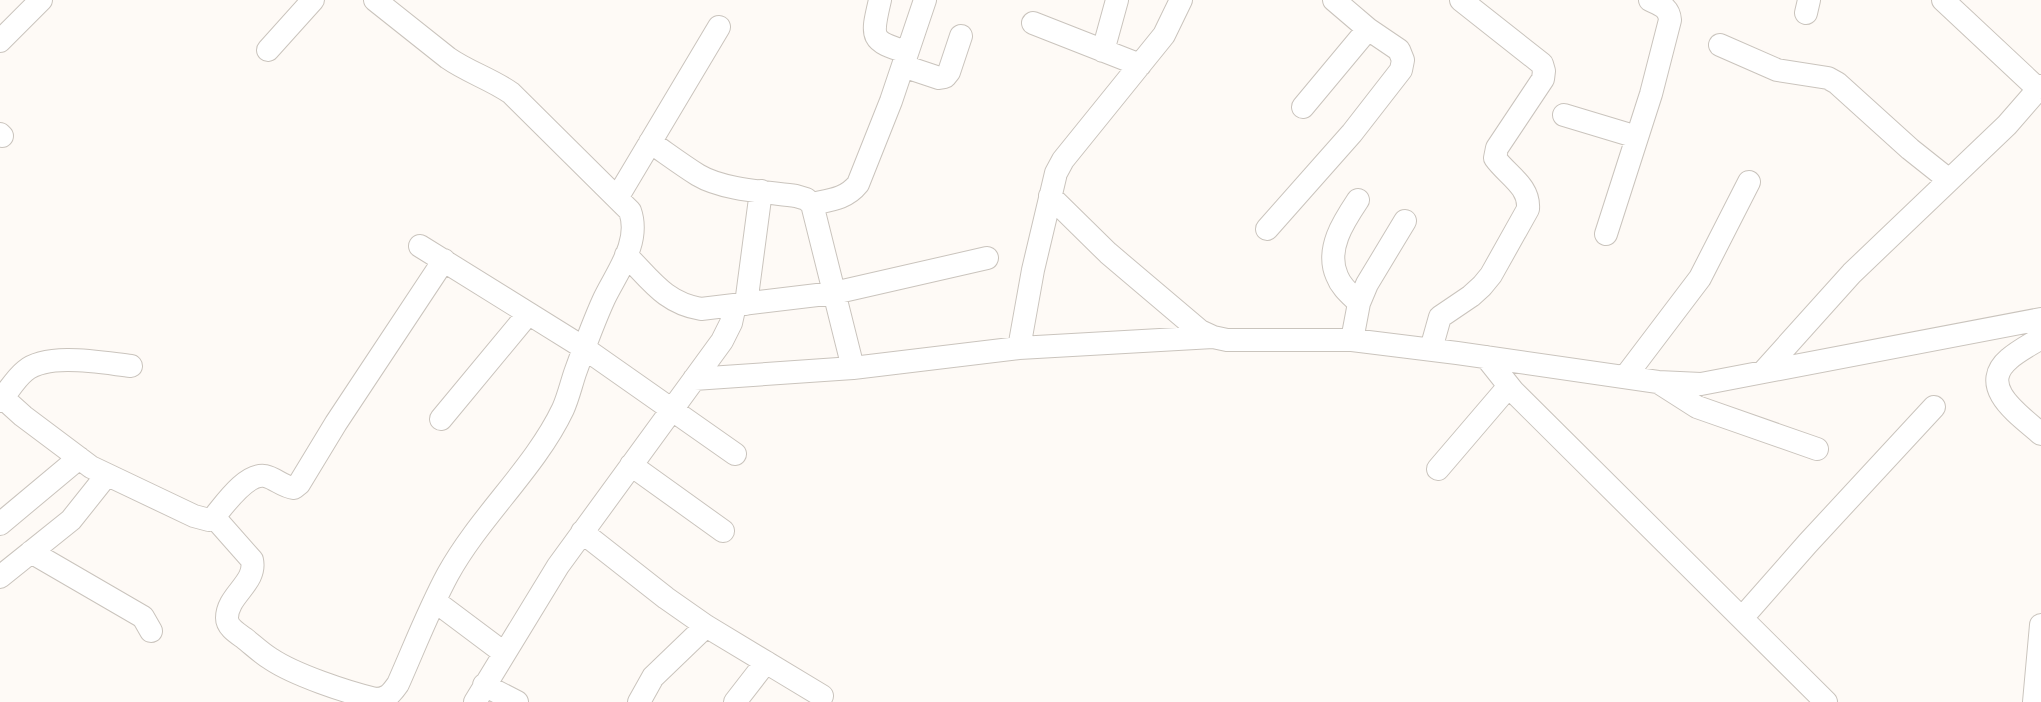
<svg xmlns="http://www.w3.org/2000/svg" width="2041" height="702" font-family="'Space Grotesk',sans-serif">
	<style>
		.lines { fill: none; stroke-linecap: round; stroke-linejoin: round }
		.minor-casing { stroke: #cac4bd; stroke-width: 24 }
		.minor { stroke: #fff; stroke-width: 22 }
	</style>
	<rect width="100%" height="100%" fill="#fefaf6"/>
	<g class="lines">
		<g class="minor-casing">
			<path id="minor" d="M880,0c-9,38 -10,41 27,52
				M1943,0l94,88
				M1806,13l3,-13
				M1033,23l107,42
				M0,41l41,-41
				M1720,45l57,25 51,8 9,5 73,66 39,31
				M268,50l45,-50
				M1103,51l14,-51
				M903,66l36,12 6,-1 4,-5 12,-36
				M1303,107l65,-78
				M1564,115l73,22
				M0,134l2,2
				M650,142c16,11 32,23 48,33 25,15 69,17 98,21l10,3 6,5 41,164
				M1050,196l58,57 92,78 13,6 14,3h125l105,13 201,29 43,2 340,-65
				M617,198l102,-171
				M1358,200c-14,21 -33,49 -21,76 4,11 14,19 22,27
				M812,204c18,-4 34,-5 46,-20l33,-83 34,-101
				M1267,229l85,-96 49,-63 2,-10 -4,-10 -31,-21 -34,-29
				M1606,234l45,-140 19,-74c-1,-13 -10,-15 -20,-20
				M420,246l164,102 151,106
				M626,255c25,25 39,48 75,54l133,-16 153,-35
				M746,304l15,-113
				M2041,338c-11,7 -23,13 -32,21 -33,28 12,57 32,75
				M1352,340l7,-37 8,-19 38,-63
				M1019,348l14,-78 23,-97 7,-13 101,-125 17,-35
				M1431,349l9,-32 31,-21 11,-10 9,-11 37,-66c2,-23 -21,-34 -33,-51l2,-10 46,-69 1,-8 -2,-7 -81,-64
				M1486,357l27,34 313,311
				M1763,372l89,-99 155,-148 34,-39
				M1625,377l75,-99 49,-96
				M694,379l159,-11 166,-20 194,-11
				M1661,384l36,23 120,42
				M3,398l20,18 68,51 103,49 15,4 5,-3c11,-13 32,-44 51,-41 10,2 18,11 29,12l5,-4 37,-61 108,-163
				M0,401c8,-9 15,-22 25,-30 23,-19 78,-8 106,-5
				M441,419l87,-105
				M631,465l92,66
				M1438,469l71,-83
				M214,517l38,43c5,23 -25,35 -25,58 0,9 10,15 17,20 9,7 17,15 27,21 24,16 75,33 104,40 12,0 16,-5 23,-15 16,-36 31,-75 50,-110 32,-58 87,-106 115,-165 5,-11 8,-24 12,-36 9,-25 18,-50 29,-74 13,-27 37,-57 26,-88l-119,-118c-20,-14 -43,-21 -63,-35l-73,-58
				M0,524l79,-66
				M582,532l84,66 40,28 116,70
				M31,552l112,65 8,14
				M0,577l71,-57 35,-44
				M436,602l68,51
				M1742,618l66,-75 126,-136
				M484,685l33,17
				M475,702l83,-136 164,-225 9,-18 4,-18
				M639,702l14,-25 53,-51
				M735,702l31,-40
				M2034,702l7,-77"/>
		</g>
		<use href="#minor" class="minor"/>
	</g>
</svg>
